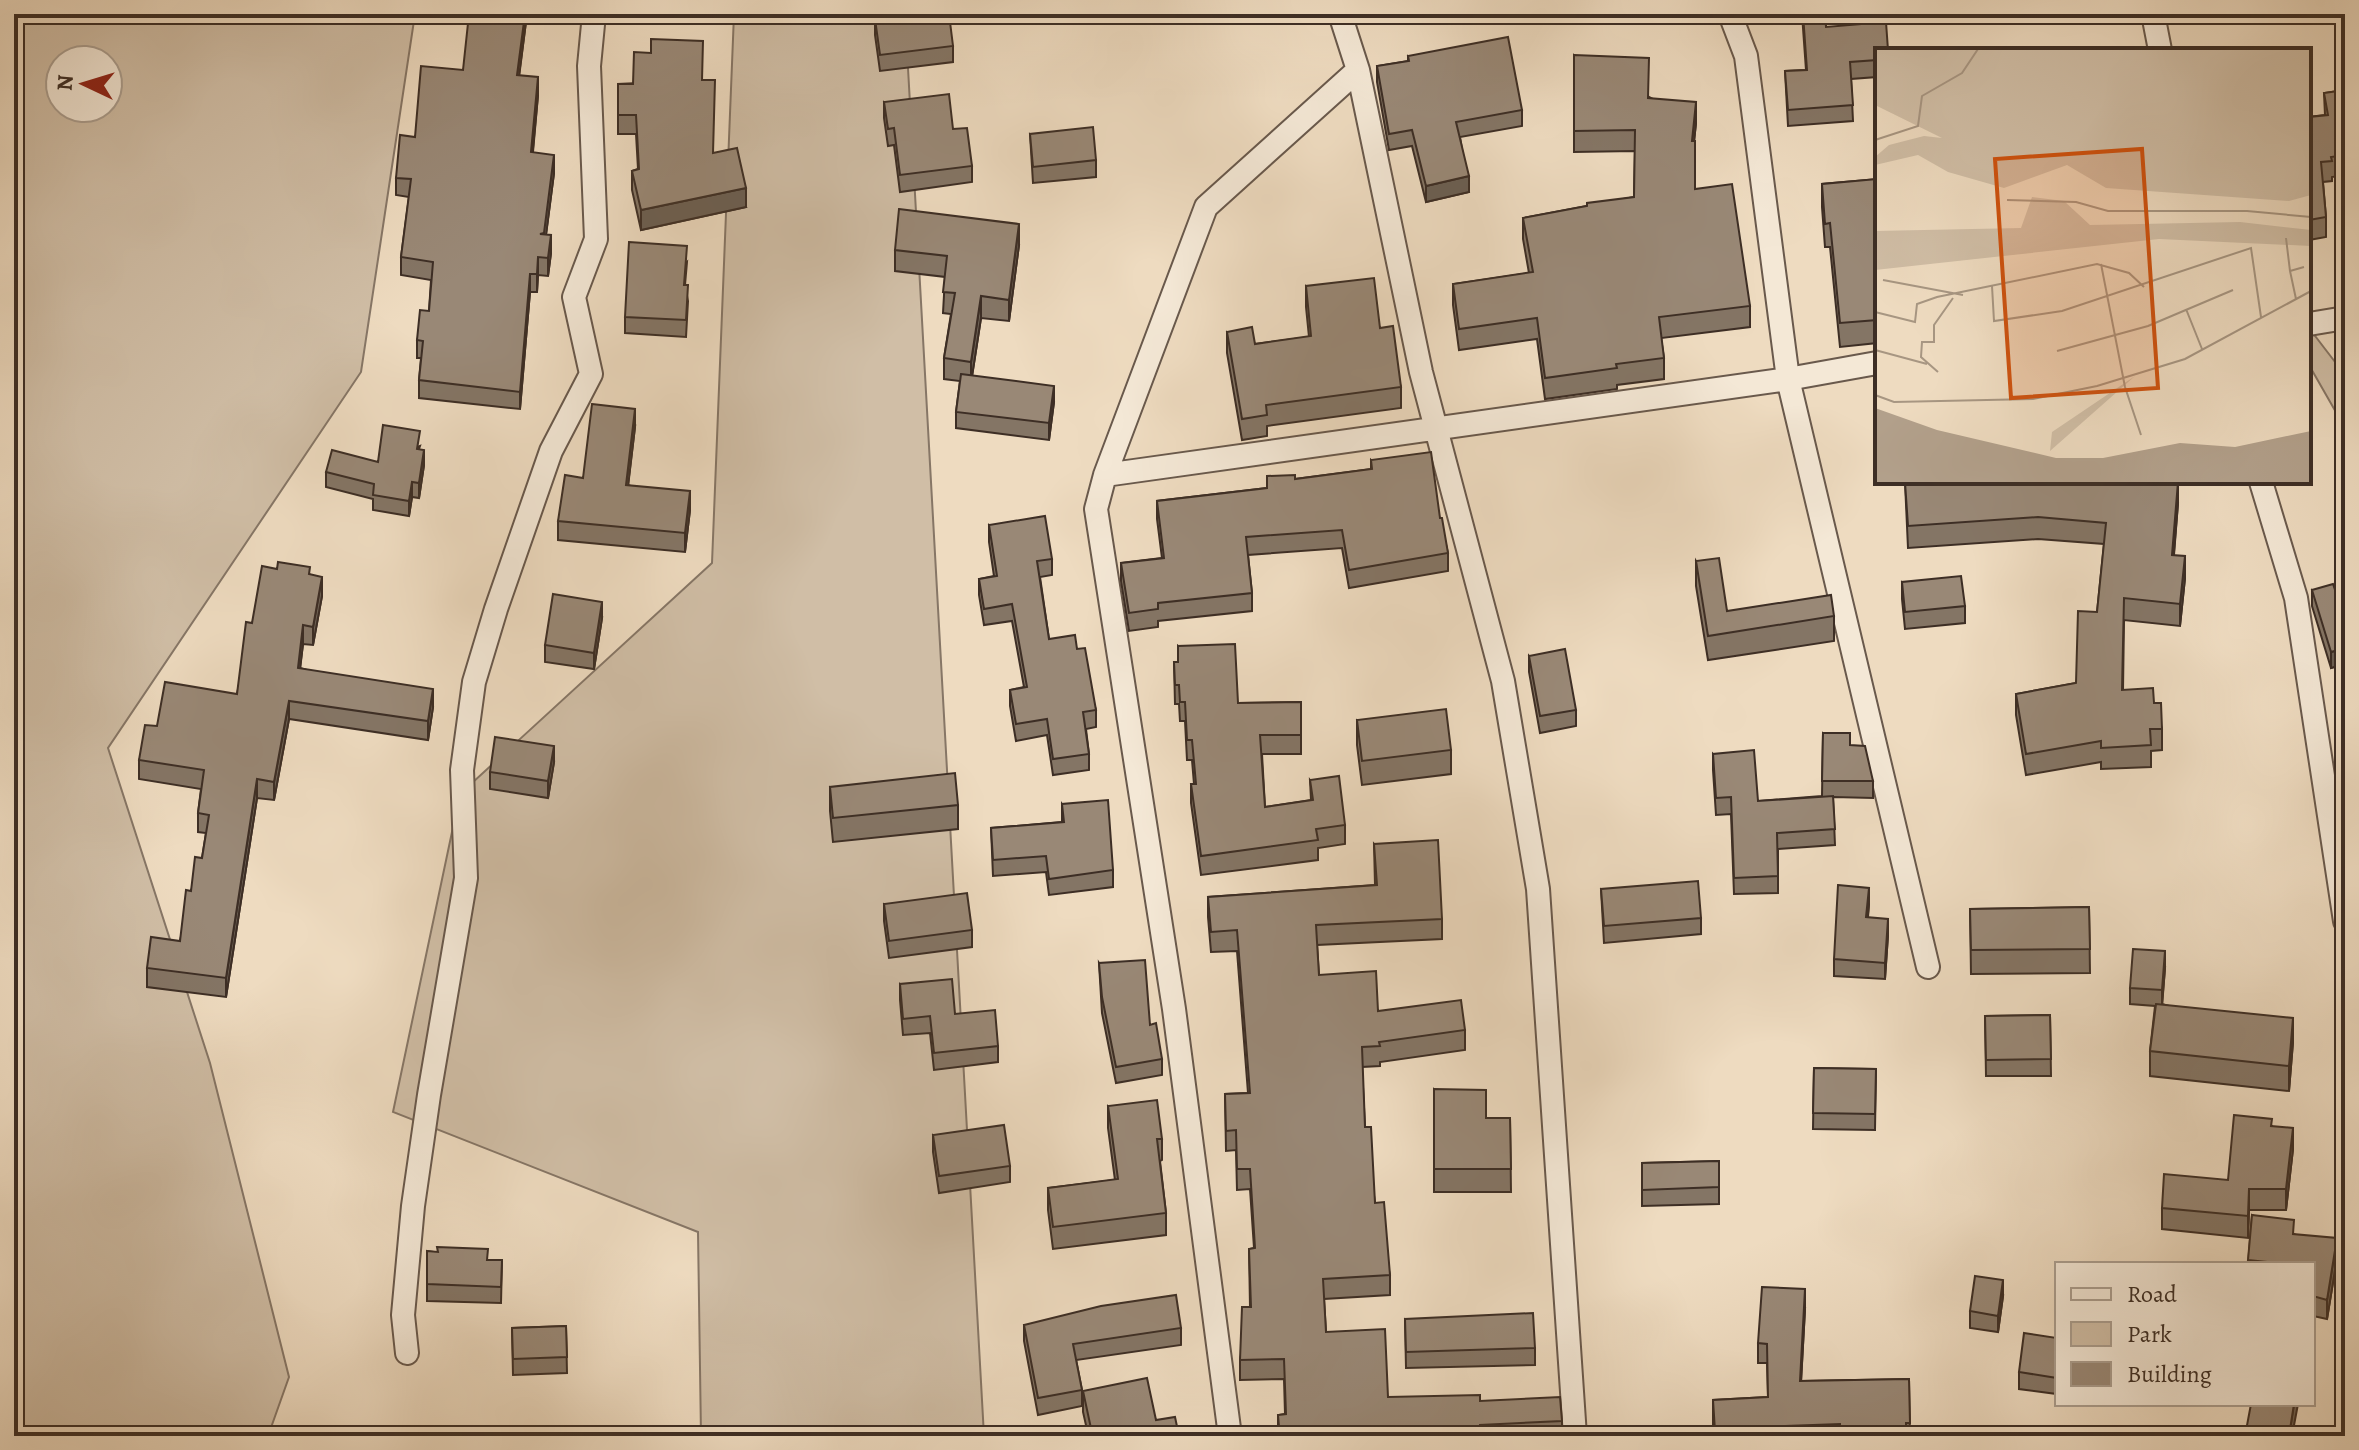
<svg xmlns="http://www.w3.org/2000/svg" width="2359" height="1450" font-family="Alegreya,serif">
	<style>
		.green { fill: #d0bea6; stroke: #867666; stroke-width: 2; fill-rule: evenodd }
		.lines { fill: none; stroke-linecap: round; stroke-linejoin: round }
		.minor-casing { stroke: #69594c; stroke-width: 26 }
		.minor { stroke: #f4e8d6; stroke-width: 22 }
		.wall { fill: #847565; stroke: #3d2e25; stroke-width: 2 }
		.shaded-wall { fill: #6b5f53; stroke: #3d2e25; stroke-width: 2 }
		.building { fill: #998876; stroke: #3d2e25; stroke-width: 2 }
		.inset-road { fill: none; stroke: #a79682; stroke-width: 2 }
		.view { fill: #ce5310; fill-opacity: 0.15; stroke: #ce5310; stroke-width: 4 }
		.inset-edge { fill: none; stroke: #3d2e25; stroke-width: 4 }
	</style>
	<rect width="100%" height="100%" fill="#eedbc0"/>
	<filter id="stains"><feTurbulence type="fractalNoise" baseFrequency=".0025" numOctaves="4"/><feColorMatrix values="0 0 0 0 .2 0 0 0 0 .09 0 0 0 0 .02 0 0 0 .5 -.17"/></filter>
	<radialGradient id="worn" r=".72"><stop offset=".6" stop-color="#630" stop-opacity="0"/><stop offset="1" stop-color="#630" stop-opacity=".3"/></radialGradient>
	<path class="green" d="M14,14h401l-54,358 -253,376 102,315 79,314 -21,59h-254zM60,60h48v48h-48z
		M734,14h171l79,1422h-283l-3,-204 -305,-120 67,-318 252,-231z
		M2309,328l36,47v53l-36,-63z"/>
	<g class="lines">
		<g class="minor-casing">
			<path id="minor" d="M1340,14l18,56 63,302 82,309 35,208 37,547
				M1730,14l16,42 42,323 140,588
				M2153,14l7,36
				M2309,324l36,-6
				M1105,475l683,-96 89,-16
				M2261,482l35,116 49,323
				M407,1353l-4,-38 10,-109 16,-111 37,-217 -4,-108 12,-88 22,-73 55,-158 40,-77 -17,-77 22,-58 -7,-173 5,-52
				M1230,1436l-56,-427 -78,-500 9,-34 101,-268 152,-137"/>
		</g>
		<use href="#minor" class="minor"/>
	</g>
	<path class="wall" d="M527,14l-8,61 19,20 -5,57 21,21 -8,61 5,19 -3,23 -10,-1 -1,17h-7l-10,117 -101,-11v-18l2,-22h-4v-18l12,-29 2,-31 -30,-5v-18l8,-60 -13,-2v-17l19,-41 48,-67z
		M1802,14h23l1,13 51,23v27l-26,2 2,42 -65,5 -3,-55 21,-1z
		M1928,14h43l-42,7z
		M875,19l78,27v16l-73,9 -5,-36z
		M1574,55l122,68 -2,18 1,48 55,117v21l-89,11 3,20v21l-47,6v4l-72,10 -8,-60 -78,11 -6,-45v-21l76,-11 -6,-34v-21l111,-21 1,-46 -61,1z
		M1408,56l114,54v16l-62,11 9,55 -43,10 -14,-56 -23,4 -12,-68v-16l31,-5z
		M703,80l10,73 33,54 -105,23 -9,-40v-19l6,-2 -2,-35h-18v-50z
		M2345,90v85l-13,2v4l-9,1 3,35v20l-17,3v-123l16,-2 -1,-22z
		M884,102l69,27 19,37v16l-72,10 -6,-47 -6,1 -4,-28z
		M1030,134l66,26v17l-63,6z
		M1877,179v164l-37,4 -10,-100h-5l-3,-40v-23z
		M1019,245l-10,76 -28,-3 -9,58 82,26 -5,38 -93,-12v-16l4,-31 -16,-2v-21l7,-44 -8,-1 2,-36 -50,-6v-21z
		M687,262l-2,23 3,16 -2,36 -61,-4v-16z
		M1306,286l74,42 21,59v21l-134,18v10l-25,4 -15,-87v-21l28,12 54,-7 -3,-30z
		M635,427l-7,58 62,25 -5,42 -127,-12v-19l25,-43z
		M420,446l-1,3 5,16 -5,33 -7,-1 -3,19 -36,-6v-11l-47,-12v-15l52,-10z
		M1371,460l69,58 8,35v18l-99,17 -7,-40 -94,7 4,38v18l-94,10v6l-29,4 -8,-50v-18l41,-5 -5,-39v-18l110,-13v-12l28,3 76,-10z
		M1905,482l273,21 -4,52 11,23 -5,48 -56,-6 -1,70 31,13 8,26v21l-11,1v16l-50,2v-7l-75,13 -10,-60v-21l60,-11 21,-71 7,-68 -66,-5 -130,9z
		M989,525l63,34v16l-12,2 9,62 28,10 19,61v17l-10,2 3,25v16l-36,5 -6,-40 -31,6 -6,-35v-16l14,-3 -12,-66 -28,4 -5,-30v-16l15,-3 -5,-34z
		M1696,561l31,50 107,5v25l-126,19 -12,-74z
		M310,575l12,21 -9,49 -10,-1 -3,24 133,39 -5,33 -139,-21 -15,81 -17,-2 -31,199 -79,-10v-19l33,-27 11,-50 11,-33 4,-25 -8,-1v-19l3,-24 -62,-10v-19l18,-34 80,-32 15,-71z
		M1902,582l63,24v17l-60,6 -3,-30z
		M2312,590l28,14 5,-1v61l-14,4 -19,-62z
		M602,618l-8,51 -49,-7v-17z
		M1178,646l60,57 63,-1v52h-39l3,53 46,-7 -1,-20 35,45v19l-27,4v12l-117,15 -10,-72v-19h3l-2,-24h-5l-2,-39h-5l-1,-17h-4l-1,-42h4z
		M1529,656l47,54v16l-36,7 -11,-61z
		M1357,720l94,30v24l-89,11 -5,-40z
		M1823,733l27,12 23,36v17l-40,-1 2,48 -57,4v44l-44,1 -3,-80 -15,1 -3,-45v-16l45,47 64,-5z
		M2345,735v43l-3,1 -5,-26v-16z
		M554,762l-6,36 -58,-9v-17z
		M830,787l128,18v24l-125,13 -3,-31z
		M1062,804l51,66v17l-64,8 -3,-23 -53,4 -2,-48 71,-6z
		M1374,844l68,75v20l-125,6 2,30 59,36 87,19v20l-85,12v4l-18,1 3,60 10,76 15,72v20l-66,4 2,33 62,65 92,4 82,20v15h-287v-9h3v-12l7,-1 -1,-35 -44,1v-20l10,-53 -1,-58 5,-1 -4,-59 -13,1 -1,-40 -10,1 -1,-57 23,-1 -11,-142 -26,1 -3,-35v-20l167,-12z
		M1601,889l100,29v16l-97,9z
		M884,904l88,26v17l-83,11 -5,-37z
		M1869,904l-1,13 20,18 -3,44 -51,-3v-17z
		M2089,907l1,66 -119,1 -1,-65z
		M1099,963l63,96v16l-46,8 -14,-70z
		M2165,968l-3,36 131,38 -4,49 -139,-15v-25l5,-45 -25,-2v-16z
		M900,984l55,30 43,32v16l-64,8 -4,-37 -27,2 -3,-35z
		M2050,1015l1,61h-65l-1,-60z
		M1814,1068l62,1 -1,61 -62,-1z
		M1434,1089l52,29h24l1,74h-77z
		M1108,1106l54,33v21l-2,1 6,52v22l-113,14 -5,-39v-22l67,-8 -7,-52z
		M2272,1126l21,23 -7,61h-37l-1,28 -86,-9v-21l66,-28z
		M933,1135l77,31v16l-71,11 -6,-41z
		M1719,1161v43l-77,2v-43z
		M2252,1215l42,19 43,24 -10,61 -14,-3v-52h-65z
		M427,1251l61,9h14l-1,43 -74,-2z
		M2003,1296l-5,36 -28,-4v-17z
		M1805,1309l-4,72 108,-2 1,57h-235l19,-1 19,-4v-31l55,-3 -1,-34h-9v-20z
		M1405,1319l130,29v17l-129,3z
		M1024,1325l157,3v17l-105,15 6,30v16l-44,9 -14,-74z
		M566,1326l1,47 -54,2 -1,-47z
		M2057,1338v56l-38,-5v-17z
		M1083,1391l73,29 -68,14 -5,-22z"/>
	<path class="shaded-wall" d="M525,14h2l-10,79v-18z
		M538,77v18l-7,75v-18z
		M1696,102v21l-4,39v-21z
		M554,155v18l-10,78 -4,1z
		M1469,176v16l-43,10v-16z
		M746,188v19l-105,23v-20z
		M1019,224v21l-10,76v-21z
		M551,235v18l-3,23v-18z
		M538,257v18l-1,17v-18z
		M530,274v18l-10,117v-17z
		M981,296v22l-10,65v-21z
		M1054,386v16l-5,38v-17z
		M635,409v18l-9,77v-19z
		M424,450v15l-5,33v-15z
		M412,482v15l-3,19v-15z
		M2178,482v21l-6,73v-21z
		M690,491v19l-5,42v-19z
		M2185,556v22l-5,48v-22z
		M322,577v19l-9,49v-18z
		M602,602v16l-8,51v-16z
		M303,625v19l-5,43v-19z
		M2345,648v16l-14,4v-16z
		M433,689v18l-5,33v-19z
		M289,701v18l-15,81v-18z
		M554,746v16l-6,36v-17z
		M257,779v19l-31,199v-19z
		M1869,888v16l-3,30v-17z
		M1888,919v16l-3,44v-16z
		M2165,951v17l-3,39v-17z
		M2293,1018v24l-4,49v-25z
		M2293,1128v21l-7,61v-21z
		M2249,1189v21l-1,28v-22z
		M2337,1238v20l-10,61v-19z
		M2003,1280v16l-5,36v-16z
		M1805,1289v20l-5,92v-20z
		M2294,1404h4l-6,32h-3z"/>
	<path class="building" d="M469,14h56l-8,61 21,2 -7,75 23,3 -10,78 -4,1 11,1 -3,23 -10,-1 -1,17h-7l-10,118 -101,-12 4,-39 -6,-1 3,-30 9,1 4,-49 -32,-5 10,-78 -15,-1 4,-43 15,2 6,-71 42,4z
		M910,14h39l4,32 -73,9 -5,-36z
		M1803,14h22l1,13 60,-5 2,28h-11v10l-27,2 3,43 -65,5 -3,-39 22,-1z
		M1508,37l14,73 -66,12 13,54 -43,10 -14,-56 -23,4 -12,-68 32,-5 -1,-5z
		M651,39l52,2 -1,39h13l-2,73 24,-5 9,40 -105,22 -9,-39 7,-2 -3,-54h-18v-31h15l1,-32 17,1z
		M1574,55l75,3 -1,40 48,4 -4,39h3v48l37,-5 18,122 -91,11 5,41 -48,6 1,4 -72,10 -8,-60 -78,11 -6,-45 80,-12 -10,-54 64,-12v-3l47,-6 1,-67 -61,1z
		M2345,90v65l-14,2 1,4 -11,1 5,55 -17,3v-103l19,-2 -4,-22z
		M949,94l4,35 14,-1 5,38 -72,9 -6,-47 -6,1 -4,-27z
		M1093,127l3,33 -63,7 -3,-33z
		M1877,179v141l-37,3 -10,-100 -5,1 -3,-40z
		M899,209l120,15 -10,76 -28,-4 -10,66 -27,-4 11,-65 -12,-1 4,-36 -52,-6z
		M629,242l58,4 -3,39h4l-2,35 -61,-3z
		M1374,278l6,50 13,-2 8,61 -135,18 1,10 -25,4 -15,-87 25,-5 3,17 56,-8 -5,-50z
		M961,374l93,12 -5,37 -93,-11z
		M592,404l43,5 -9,76 64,6 -5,42 -127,-12 7,-46 18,3z
		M383,425l37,6 -3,18 7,1 -5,33 -7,-1 -3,19 -36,-6 1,-11 -48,-12 6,-22 46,12z
		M1431,452l9,66h2l6,35 -99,17 -7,-40 -96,7 6,56 -94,10v6l-29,4 -8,-50 43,-5 -7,-57 110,-13v-12l28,-1v4l77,-10 -1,-9z
		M1905,482h273l-6,73 13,1 -5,48 -56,-6 -2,92 31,-2 1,15h7l1,26h-12l1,16 -50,3v-7l-75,13 -10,-60 60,-11 2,-72 19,1 9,-89 -68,-6 -130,9z
		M1045,516l7,43 -15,2 12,78 26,-4 2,14 8,-1 11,62 -13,2 6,42 -36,5 -6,-40 -31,5 -6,-34 17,-3 -15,-83 -28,5 -5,-30 18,-3 -8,-51z
		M1719,558l8,53 104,-16 3,21 -126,20 -12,-75z
		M278,562l32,5 -1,7 13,3 -9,50 -10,-2 -5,43 135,21 -5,32 -139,-20 -15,81 -17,-3 -31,199 -79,-10 4,-31 29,4 6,-51 5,1 4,-34 7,1 7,-43 -11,-2 6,-43 -65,-10 6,-35 12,1 8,-44 72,12 9,-72 6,1 10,-57 15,3z
		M1961,576l4,30 -60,6 -3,-30z
		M2333,584l7,20 5,-1v45l-14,4 -19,-62z
		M553,594l49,8 -8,51 -49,-8z
		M1235,644l3,59 63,-1v33h-41l5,72 48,-7 -3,-20 29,-4 6,49 -29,4 2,11 -117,16 -10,-72h5l-4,-44h-5l-2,-38h-5l-1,-17h-4l-1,-23h4v-16z
		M1565,649l11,61 -36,6 -11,-60z
		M1446,709l5,41 -89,11 -5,-41z
		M1823,733h27v12l15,1 8,35h-51z
		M2345,735v27l-3,1 -5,-26z
		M495,737l59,9 -6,35 -58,-9z
		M1754,750l4,51 75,-5 2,33 -58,4 1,43 -44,2 -3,-81 -15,1 -3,-44z
		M955,773l3,32 -125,13 -3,-31z
		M1108,800l5,70 -64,9 -3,-23 -53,4 -2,-32 73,-6 -2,-18z
		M1438,840l4,79 -126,6 3,50 57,-4 2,40 83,-11 4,30 -86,12 1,4 -18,1 3,80h6l4,76 9,-1 6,73 -67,4 3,53 59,-3 3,68 92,-2v6l80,-4 2,24 -82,4v3l-73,2 -36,4v2h-95l-1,-9h4l-1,-12 8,-1 -2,-55 -44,1 2,-53h9l-2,-58 6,-1 -5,-79h-13l-1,-39 -10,1 -1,-37 25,-1 -13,-163 -26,2 -3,-35 169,-12 -3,-41z
		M1698,881l3,37 -97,8 -3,-37z
		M1838,885l31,3 -3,29 22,2 -3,44 -51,-4z
		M967,893l5,37 -83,11 -5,-37z
		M2089,907l1,42 -119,1 -1,-41z
		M2133,949l32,2 -3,39 -32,-2z
		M1145,960l5,65 6,-2 6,36 -46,8 -14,-70 -3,-34z
		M952,979l3,35 40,-4 3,36 -64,7 -4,-37 -27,3 -3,-35z
		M2156,1004l137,14 -4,48 -139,-15z
		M2050,1015l1,44 -65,1 -1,-44z
		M1814,1068l62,1 -1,45 -62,-1z
		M1434,1089l52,1v28h24l1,51h-77z
		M1157,1100l5,39h-5l9,74 -113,14 -5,-39 70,-9 -10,-73z
		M2234,1115l38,4 -1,7 22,2 -7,61h-37l-1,27 -86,-8 2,-34 64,6z
		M1004,1125l6,41 -71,10 -6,-41z
		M1719,1161v26l-77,3v-27z
		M2252,1215l42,5 -1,14 44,4 -10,62 -14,-4v3v-35h-37v-1l-28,-3z
		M437,1247l51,2 -1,11h15l-1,27 -74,-3v-33l11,1z
		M1975,1276l28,4 -5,36 -28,-5z
		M1762,1287l43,2 -5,92 109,-2 1,44h-4v13h-66v-12l-54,2 -1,10h-110l19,-1v-2l21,-2 -2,-31 55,-3 -1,-53 -9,-1z
		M1176,1295l5,33 -108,16 9,46 -44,8 -14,-73 77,-19z
		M1533,1313l2,35 -129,4 -1,-33z
		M566,1326l1,31 -54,2 -1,-31z
		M2024,1333l33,5v40l-38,-6z
		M1147,1378l9,42 19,-3 4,19h-96l9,-3 -9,-42z
		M2251,1404h43l-5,32h-44z
		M2218,1432l22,4h-23z"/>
	<g transform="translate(1875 48)">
		<rect width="436" height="436" fill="#eedbc0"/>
		<path d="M0,1h436v146l-22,6 -183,-13 -39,-23 -63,23 -56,-16 -30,-17 -43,10v-8l14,-12 35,-9 18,2 -67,-33zM157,149l32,4 26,24 150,-3 71,8v16l-152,-7 -284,31v-39l146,-3zM260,328l-85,75 2,-19z" fill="#d0bea6"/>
		<path d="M0,360l62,22 119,28h47l77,-15 55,4 76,-16v52h-436z" fill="#b2a08b"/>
		<path class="inset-road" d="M0,92l43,-14 4,-30 40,-23 16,-24M132,152l69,2 32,9h139l64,6M411,190l4,33M226,216l24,123 16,48M8,232l80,15M117,238l2,35 68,-10 189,-63 10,69M421,251l-6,-28 14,-4M311,261l16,40M0,264l40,10 2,-18 20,-7 160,-33 32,9 15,14M0,302l52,14M182,303l91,-25 85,-36M63,324l-17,-15 1,-15h12v-17l19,-27M0,347l19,7 139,-3 64,-13 88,-27 126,-68"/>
		<path class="view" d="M267,101l16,239 -147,10 -16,-239z"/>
		<rect width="436" height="436" class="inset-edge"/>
	</g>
	<rect width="2359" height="1450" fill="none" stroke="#eedbc0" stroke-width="48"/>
	<rect x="16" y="16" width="2327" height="1418" fill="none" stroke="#3d2e25" stroke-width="4"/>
	<rect x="24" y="24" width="2311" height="1402" fill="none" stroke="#3d2e25" stroke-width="2"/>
	<rect x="2055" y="1262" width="260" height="144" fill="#f4e8d6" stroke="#ab9e8f" stroke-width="2"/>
	<rect x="2071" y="1288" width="40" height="12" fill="#f4e8d6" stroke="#ab9e8f" stroke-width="2"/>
	<text x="2127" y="1302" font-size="24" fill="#3d2e25">Road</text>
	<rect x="2071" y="1322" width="40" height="24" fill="#d0bea6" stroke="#ab9e8f" stroke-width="2"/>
	<text x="2127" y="1342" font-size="24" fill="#3d2e25">Park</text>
	<rect x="2071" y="1362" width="40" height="24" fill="#998876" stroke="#ab9e8f" stroke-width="2"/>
	<text x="2127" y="1382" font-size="24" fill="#3d2e25">Building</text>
	<g transform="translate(84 84) rotate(274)"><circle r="38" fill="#f4e8d6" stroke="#ab9e8f" stroke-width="2"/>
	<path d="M0-6L14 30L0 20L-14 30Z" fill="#8f2418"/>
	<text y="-12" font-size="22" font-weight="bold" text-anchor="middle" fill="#3d2e25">N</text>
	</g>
	<rect width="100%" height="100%" filter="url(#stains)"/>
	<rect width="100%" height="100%" fill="url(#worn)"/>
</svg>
